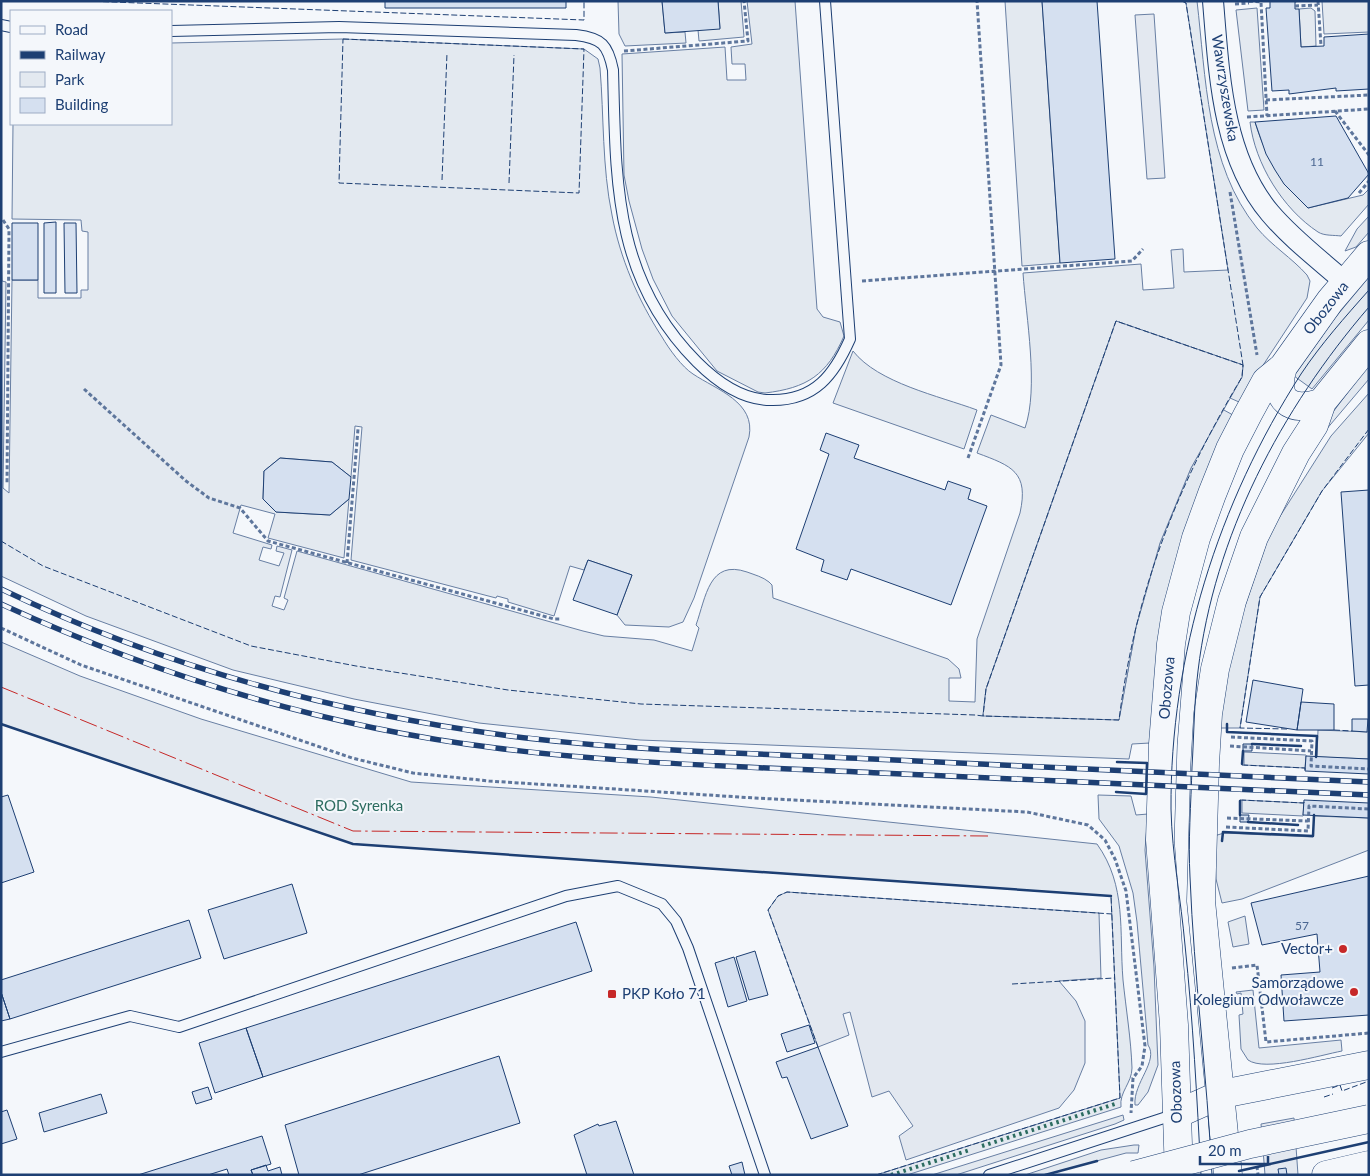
<svg xmlns="http://www.w3.org/2000/svg" width="1370" height="1176" font-family="Lato,sans-serif">
	<style>
		.green { fill: #e3e9f0; stroke: #687fa3 }
		.parking { fill: #e3e8f0; stroke: #687fa3 }
		.building { fill: #d5e0f0; stroke: #1d3f73 }
		.lines { fill: none; stroke-linecap: round; stroke-linejoin: round }
		.lane-casing { stroke: #1d3f73; stroke-width: 12 }
		.street-casing { stroke: #1d3f73; stroke-width: 22 }
		.secondary-casing { stroke: #1d3f73; stroke-width: 29 }
		.primary-casing { stroke: #1d3f73; stroke-width: 29 }
		.path { stroke: #5e769c; stroke-width: 3; stroke-dasharray: 4 2.5; stroke-linecap: butt }
		.lane { stroke: #f4f7fb; stroke-width: 10 }
		.street { stroke: #f4f7fb; stroke-width: 20 }
		.secondary { stroke: #f4f7fb; stroke-width: 28 }
		.primary { stroke: #f4f7fb; stroke-width: 28 }
		.tram { stroke: #1d3f73; stroke-width: 1 }
		.rail-casing { stroke: #1d3f73; stroke-width: 5.5 }
		.rail { stroke: #f4f7fb; stroke-width: 4; stroke-dasharray: 11; stroke-linecap: butt }
		.primary-bridge-casing { stroke: #1d3f73; stroke-width: 29; stroke-linecap: butt }
		.primary-bridge { stroke: #f4f7fb; stroke-width: 28 }
		.hedge { stroke: #2c6c60; stroke-width: 4; stroke-dasharray: 2.5 4; stroke-linecap: butt }
		.fence { stroke: #1d3f73; stroke-width: 1; stroke-dasharray: 6 2.5; stroke-linecap: butt }
		.wall { stroke: #1d3f73; stroke-width: 2.5 }
		.power { stroke: #c62828; stroke-width: 1; stroke-dasharray: 18 4 2.5 4; stroke-linecap: butt }
		.poi-dot { fill: #c62828; stroke: #f4f7fb; stroke-width: 2 }
		.labels { text-anchor: middle; stroke-width: 4; stroke-linejoin: round; paint-order: stroke }
		.number-label { font-size: 12px; fill: #4b6792 }
		.street-label { font-size: 15px; fill: #1d3f73; stroke: #f4f7fb }
		.park-label { font-size: 15px; fill: #2c6c60; stroke: #f4f7fb }
		.poi-label { font-size: 15px; fill: #1d3f73; stroke: #f4f7fb; text-anchor: end }
	</style>
	<rect width="100%" height="100%" fill="#f4f7fb"/>
	<path class="green" d="M618,1h44l3,32 20,-1 1,11 -61,3 -6,-12z
		M718,1h23l3,36 -45,4 -1,-11 22,-2z
		M747,1h48l22,308 6,8 17,5 4,14c-17,39 -37,52 -79,57l-7,-1 -41,-21 -45,-55 -19,-37 -11,-30 -13,-48 -5,-26 -2,-121 103,-7 2,33h19l-1,-16h-13l-1,-17 21,-3z
		M1005,1h37l18,262 -38,3z
		M1182,1h15c9,76 9,164 60,227 15,18 35,30 50,47l3,6 -3,17 -68,104 -9,-4 12,-21 1,-12 -127,-44 -130,368 -3,26 136,4 17,-92 24,-84 31,-75 31,-59 11,6 -74,223 -9,105 -18,1 -3,15 -489,-19 -161,-17 -125,-24 -121,-29 -147,-54 -85,-40v-337l1,42 4,1 -3,206 6,5 3,-213h26v18h43v-8h7v-58l-6,-1 -1,-11 -69,-1 1,-95h158v-81l172,-4 241,10 14,10 2,9c4,48 2,99 12,147 8,43 26,85 50,122 7,12 20,30 31,37 24,16 63,28 56,63l-55,161 -11,24 -14,5 -44,-2 -8,-10 15,-40 -44,-15 -4,10 -14,-4 -16,50 -46,-14v-3l-11,-3 -1,2 -145,-38 11,-133 -7,-1 -4,51 -19,-15 -52,-4 -16,13 -1,28 13,13 54,3 19,-16 -5,59 -76,-20 7,-24 -34,-9 -8,28 39,12 -1,4 -8,-2 -4,13 20,6 5,-13 -8,-2 1,-5 15,4 -12,47 -5,-1 -3,10 12,4 4,-10 -4,-2 13,-47 286,80 21,5 50,4 38,11 7,-23 -3,-3c10,-28 13,-66 51,-53 8,3 16,5 22,10l3,3 1,13 175,61 11,10 2,9h-12v23l26,1 2,-63 43,-126c9,-41 -8,-47 -43,-60l14,-38 34,13c14,-40 1,-111 -2,-155l118,-9 2,26 31,-2 -3,-38 12,-1 1,23 44,-2 -42,-267z
		M1322,1h47v31l-45,2z
		M1257,8l7,102 -16,1 -12,-101z
		M1311,8l4,3 1,35 -15,1 -2,-38z
		M1250,122h5c10,34 27,61 53,86l55,-13 6,-6v15l-28,32c-7,-1 -17,0 -23,-4 -35,-23 -63,-68 -68,-110z
		M1369,216v16l-13,15 -11,4 12,-22z
		M1369,277v43l-57,69 -18,-13 40,-57z
		M853,351c25,32 86,45 124,59l-13,39 -131,-46z
		M1369,364v15l-44,52 -4,-3z
		M1369,393v40l-47,58 -62,106 -20,131h-22l15,-87 37,-109 61,-96z
		M1,642l79,34 121,43 210,63 240,15 446,47c30,42 22,87 26,136 3,29 8,59 9,88 0,15 -13,24 -11,39l-214,68h-31l244,-77 -9,-202 -758,-52 -352,-120z
		M1318,730l51,2v27l-52,-2z
		M1244,752l62,3 -1,13 -61,-3z
		M1098,795l33,1 5,19 12,-1 -3,36 9,117 4,98 -10,27 -10,13h-3c-2,-22 24,-44 13,-60l-11,-123 -4,-29 -14,-47 -20,-27z
		M1242,800l62,3 -1,13 -61,-3z
		M1314,816l55,2v32l-127,49 -20,4 -6,-24 -2,-43 10,-3 89,4z
		M1245,916l4,28 -16,3 -5,-25z
		M1253,990l6,58 82,-8 1,11c-21,4 -77,21 -94,9l-7,-11 -2,-34 4,-1 -2,-21 -4,1 -1,-2z
		M1123,1115l1,5 -9,4 -159,51h-24z
		M1134,1145h5l-1,8h-12l-81,22h-20l76,-25z"/>
	<path class="parking" d="M1154,14l11,164 -18,1 -12,-164z
		M1116,321l127,44 -1,12 -51,91 -31,75 -24,84 -17,93 -136,-4 3,-27z
		M787,892l312,21 2,65 -42,3 17,20 9,20v42l-11,27 -15,18 -153,52 -7,-24 14,-10 -24,-35 -17,6 -22,-85 -7,2 6,21 -31,12 -50,-137 10,-14z
		M1294,1118l4,57h-33l-4,-51z"/>
	<path class="building" d="M385,1h181v7h-181z
		M662,1h56l2,28 -55,4z
		M1042,1h55l18,258 -55,4z
		M1270,1h29l-4,1v7h4l2,38 23,-1v-9l45,-3v55l-33,2v-3l-47,6v-4l-17,1 -6,-83h4z
		M1336,116l33,58 -21,24 -40,10 -24,-24 -9,-14 -9,-16 -11,-32z
		M56,222v71h-12v-70z
		M12,223h26v57h-26z
		M64,223h12l1,70h-12z
		M826,433l33,12 -5,13 91,32 3,-9 23,8 -3,10 19,7 -36,99 -100,-36 -4,11 -26,-9 3,-11 -28,-11 33,-95 -9,-4z
		M280,458l52,4 19,15 -2,22 -19,16 -54,-3 -13,-13 1,-28z
		M1369,490v195l-14,1 -14,-194z
		M588,560l44,15 -15,40 -44,-15z
		M1253,680l50,9 -6,41 -51,-8z
		M1301,702l33,2v26h-37z
		M1352,719h16l-1,13 -15,-1z
		M1243,744h9v7h-9z
		M1306,756l63,3v15l-64,-3z
		M8,795l26,77 -33,11v-86z
		M1304,800l65,3v15l-66,-3z
		M1240,815h9l-1,7h-8z
		M1369,876v139l-85,6 -3,-46 39,-3 -3,-38 -55,11 -11,-42z
		M292,884l15,49 -83,26 -16,-49z
		M189,920l12,38 -191,61 -9,-27v-12z
		M576,922l16,49 -329,106 -17,-49z
		M755,951l13,44 -19,5 -13,-43z
		M734,957l13,44 -19,6 -13,-44z
		M1,992l9,27 -9,2z
		M809,1025l6,18 -28,9 -6,-18z
		M246,1028l17,49 -48,16 -16,-50z
		M818,1047l30,79 -37,13 -24,-62 -5,1 -6,-16z
		M499,1056l21,67 -162,52h-59l-14,-50z
		M208,1087l4,12 -16,5 -4,-12z
		M101,1094l6,19 -63,19 -5,-19z
		M7,1110l10,29 -16,5v-32z
		M616,1121l18,54h-47l-13,-40 24,-11 1,2z
		M262,1136l9,28 -20,6 2,5h-24l-2,-6 -19,6h-70z
		M742,1162l3,13h-13l-3,-9z
		M266,1165l2,6 12,-4 2,8h-29l-2,-5z
		M1286,1168l1,7h-8l-1,-6z"/>
	<g class="lines">
		<g class="lane-casing">
			<path id="lane" d="M1,25l10,2
				M171,31l168,-4 237,8c26,3 32,10 37,35 3,110 0,208 84,292 20,20 46,39 76,38 42,0 61,-25 77,-61l-25,-338
				M1,1052l129,-36 49,11 387,-131 52,-10 44,18 14,17 12,27 77,227
				M989,1175l187,-61"/>
		</g>
		<g class="street-casing">
			<path id="street" d="M1213,1c6,71 9,155 57,212 22,26 50,47 76,70"/>
		</g>
		<g class="secondary-casing">
			<path id="secondary" d="M1283,367c-11,33 8,47 39,35
				M1179,1175l-5,-150 -14,-185 3,-96 8,-100 5,-32 20,-74 16,-44 18,-45 18,-35 18,-33 17,-14 47,-66 39,-46
				M1228,1175l-27,-274 4,-137 3,-50 7,-45 17,-68 22,-64 42,-84 18,-28 8,-23 47,-58"/>
		</g>
		<g class="primary-casing">
			<path id="primary" d="M1177,1114l45,-20 147,-29
				M1326,1175l43,-10"/>
		</g>
		<path class="path" d="M1249,1l12,1 6,114
			M1318,1l3,45
			M1235,4l14,-1
			M1295,6l23,-1
			M624,51l124,-10 -4,-40
			M1266,100l103,-5
			M1335,111l34,44
			M1247,117l122,-8
			M1230,192l27,163
			M1359,193l10,-12
			M3,220l6,9 -2,255
			M862,281l270,-20 11,-12
			M84,389l102,92 23,17 31,10 28,33 286,78h6
			M968,458l33,-93 -24,-364
			M347,563l11,-134
			M1,628l80,37 271,93 61,15 76,8 266,17 272,14 61,13 17,15 10,19 11,32 19,155 -3,20 -9,12 -2,35
			M1231,737l81,4 -1,25 58,3
			M1230,746l81,5
			M1227,818l81,3
			M1226,827l82,4 1,-25 60,3
			M1232,968l25,-3 9,77 103,-9
			M1257,1166l1,9"/>
		<use href="#lane" class="lane"/>
		<use href="#street" class="street"/>
		<use href="#secondary" class="secondary"/>
		<use href="#primary" class="primary"/>
		<path class="tram" d="M1201,1175c-4,-77 -8,-154 -16,-230 -4,-45 -13,-90 -14,-136 -1,-154 47,-306 130,-435 20,-30 44,-57 68,-84
			M1212,1175c-5,-100 -18,-198 -22,-298 -2,-36 1,-73 2,-110 2,-32 2,-64 6,-96 16,-135 83,-262 171,-364"/>
		<g class="rail-casing">
			<path id="rail" d="M1,589c158,76 329,123 502,146 122,16 246,18 370,24 165,8 330,15 496,23
				M1,604c157,72 324,123 495,144 127,16 256,19 384,25 163,7 326,15 489,22"/>
		</g>
		<use href="#rail" class="rail"/>
		<g class="primary-bridge-casing">
			<path id="primary-bridge" d="M1134,1175l116,-31 119,-25"/>
		</g>
		<use href="#primary-bridge" class="primary-bridge"/>
		<path class="hedge" d="M982,1146l133,-42
			M891,1175l79,-25"/>
		<path class="fence" d="M86,1l498,19v-19
			M1182,1l4,2 57,362
			M343,39l241,10 -5,144 -240,-10z
			M442,180l5,-127
			M509,183l5,-128
			M1,541l42,25 208,80 105,20 152,24 133,14 334,11 8,1 136,4c16,-127 58,-235 123,-343l1,-12 -127,-44 -130,368 -3,27
			M1287,729l-47,-1 20,-131 62,-106 47,-62
			M1334,730l18,1
			M1242,765l63,3v2
			M1240,800l64,3v-1
			M1012,984l102,-6
			M818,1047l-50,-137 10,-14 9,-4 325,22
			M1332,1088l8,-3 2,6 27,-10
			M1324,1097l9,-3
			M808,1175h7
			M876,1175l244,-77 -9,-202"/>
		<path class="wall" d="M1,724l352,120 758,52
			M1227,724v8l90,4 -1,21
			M1252,744l49,2
			M1242,764l1,-13
			M1116,792l30,2 1,-31 -30,-1
			M1240,815v-14
			M1248,822l50,3
			M1222,841l1,-9 90,4 1,-21
			M1239,1171l130,-29
			M1045,1175l52,-14"/>
		<path class="power" d="M1,687l352,144 635,5"/>
	</g>
	<g class="poi-dot">
		<circle cx="1343" cy="949" r="5"/>
		<circle cx="1354" cy="992" r="5"/>
		<rect x="607" y="989" width="10" height="10" rx="2.5"/>
	</g>
	<g class="labels">
		<g class="number-label">
			<text x="1317" y="166">11</text>
			<text x="1302" y="930">57</text>
		</g>
		<g class="street-label">
			<text transform="translate(1225 88) rotate(81)" y="5">Wawrzyszewska</text>
			<text transform="translate(1326 308) rotate(-52)" y="5">Obozowa</text>
			<text transform="translate(1167 688) rotate(-85)" y="5">Obozowa</text>
			<text transform="translate(1176 1092) rotate(-92)" y="5">Obozowa</text>
		</g>
		<g class="park-label">
			<text x="359" y="811">ROD Syrenka</text>
		</g>
		<g class="poi-label">
			<text x="1333" y="954">Vector+</text>
			<text x="1344" y="988">Samorządowe<tspan x="1344" dy="17">Kolegium Odwoławcze</tspan></text>
			<text x="622" y="999" text-anchor="start">PKP Koło 71</text>
		</g>
	</g>
	<rect width="1370" height="1176" fill="none" stroke="#1d3f73" stroke-width="5"/>
	<rect x="10" y="10" width="162" height="115" fill="#f4f7fb" stroke="#9eadc5"/>
	<rect x="20" y="26" width="25" height="8" fill="#f4f7fb" stroke="#9eadc5"/>
	<text x="55" y="35" font-size="15" fill="#1d3f73">Road</text>
	<rect x="20" y="51" width="25" height="8" fill="#1d3f73" stroke="#9eadc5"/>
	<text x="55" y="60" font-size="15" fill="#1d3f73">Railway</text>
	<rect x="20" y="72" width="25" height="15" fill="#e3e9f0" stroke="#9eadc5"/>
	<text x="55" y="85" font-size="15" fill="#1d3f73">Park</text>
	<rect x="20" y="98" width="25" height="15" fill="#d5e0f0" stroke="#9eadc5"/>
	<text x="55" y="110" font-size="15" fill="#1d3f73">Building</text>
	<path d="M1200 1156v8h68v-8" fill="none" stroke="#1d3f73" stroke-width="2.5"/>
	<text x="1208" y="1156" font-size="15" fill="#1d3f73" stroke="#f4f7fb" stroke-width="4" paint-order="stroke">20 m</text>
</svg>
